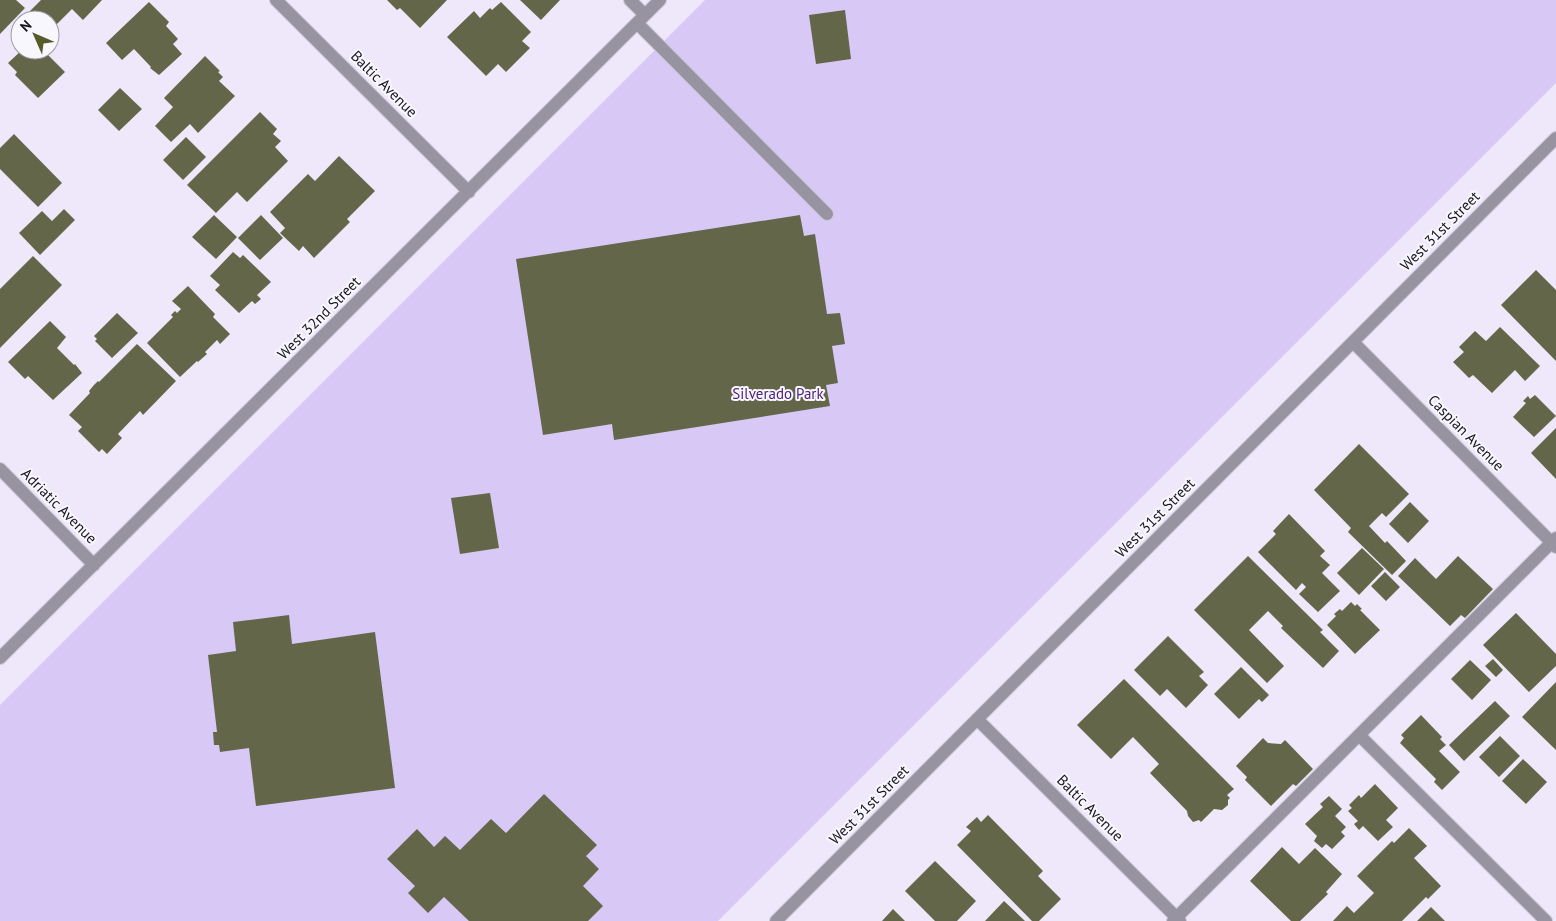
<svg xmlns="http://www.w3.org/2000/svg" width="1556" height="921" font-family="'PT Sans',sans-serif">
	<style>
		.green { fill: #d8c8f6 }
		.building { fill: #636649 }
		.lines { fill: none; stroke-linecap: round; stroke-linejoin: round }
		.minor-casing { stroke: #ccc6d7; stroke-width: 14 }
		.minor { stroke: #9793a0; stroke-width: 12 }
		.labels { text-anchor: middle; stroke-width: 4; stroke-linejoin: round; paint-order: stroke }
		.street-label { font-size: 15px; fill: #18141f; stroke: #f9f7fe }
		.park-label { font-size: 15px; fill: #4e207f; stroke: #f9f7fe }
	</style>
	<rect width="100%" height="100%" fill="#eee8fa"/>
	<path class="green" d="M705,0h851v83l-838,838h-718v-216z"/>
	<path class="building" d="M0,0h16l9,8 -25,26z
		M41,0h61l-19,20 -11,-11 -22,22v-11h-18l-6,-5z
		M387,0h60l-27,28 -20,-20 -3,2z
		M520,0h40l-19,20z
		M149,2l20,20 -3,4 12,13 -5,5 9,10 -23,21 -9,-7 1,-1 -17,-18 -12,11 -16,-17z
		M501,2l30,30 -9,9 8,7 -24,24 -8,-8 -12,12 -39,-39 27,-26 6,7 10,-10 2,2z
		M845,10l6,49 -35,5 -7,-49z
		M22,50h21l22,22 -27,26 -23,-23 2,-3 -9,-9z
		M205,56l15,15 -2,1 5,5 -4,4 16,15 -37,37 -8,-9 -19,18 -16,-16 18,-19 -9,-9z
		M120,88l22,21 -23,22 -21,-21z
		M260,112l17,17 -4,5 8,7 -6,6 13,14 -41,41 -10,-10 -21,21 -29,-28z
		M14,134l48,49 -24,24 -38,-38v-21z
		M186,137l20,20 -23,23 -20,-20z
		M339,156l36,35 -28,28 3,3 -36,36 -11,-12 -4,5 -19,-18 5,-5 -15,-16 38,-38 7,7z
		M64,209l11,11 -35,35 -21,-22 23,-22 10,10z
		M214,215l23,22 -21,22 -24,-22z
		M261,215l22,23 -23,22 -22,-22z
		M800,215l4,21 11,-2 12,80 13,-1 5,31 -13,2 6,37 -12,2 4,21 -216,34 -2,-16 -69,11 -27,-176z
		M233,252l7,6 3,-3 28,27 -14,13 4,4 -6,5 -3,-3 -13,12 -24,-23 5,-5 -10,-9z
		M33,256l29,29 -62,63v-59z
		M1536,270l20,20v71l-55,-56z
		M188,286l27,28 -2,3 17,17 -10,10 -3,-4 -12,12 2,2 -9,8 -1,-1 -17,16 -33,-34 26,-26 -2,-2 4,-4 2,2 4,-4 -9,-8z
		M117,313l21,20 -26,25 -17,-17 2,-2 -3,-3z
		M50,321l16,16 -9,11 17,17 1,-1 7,9 -29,27 -25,-24 -3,3 -17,-17z
		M1500,327l40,39 -15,15 -10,-11 -23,23 -19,-18 -4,3 -16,-16 11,-10 -5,-5 16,-16 11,10z
		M137,344l39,37 -33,34 -3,-4 -22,23 4,4 -15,16 -5,-5 -3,3 -21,-21 4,-4 -13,-12 21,-22 -1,-2 5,-6 4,-4 1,1z
		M1535,395l21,21 -22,21 -21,-20 13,-14 -3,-2 5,-5 2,3z
		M1556,428v51l-25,-26z
		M1359,444l50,50 -23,23 -4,-4 -13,13 16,17 2,-2 19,20 -14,14 -44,-43 3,-4 -37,-38z
		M490,493l9,55 -39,6 -9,-56z
		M1410,502l19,19 -21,22 -19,-19z
		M1289,514l36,37 -5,5 10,9 -8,8 18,18 -22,21 -19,-18 7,-7 -4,-4 -6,7 -38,-38 18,-18 -3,-3z
		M1362,548l22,21 -25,26 -22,-22z
		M1248,556l75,74 -3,2 19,19 -16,17 -42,-40 2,-2 -15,-15 -19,19 35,36 -17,17 -73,-73z
		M1458,556l35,33 -28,29 -4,-3 -11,11 -52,-50 17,-18 21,21z
		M1385,572l15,15 -14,14 -15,-15z
		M1351,602l4,4 2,-2 5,5 -2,1 20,20 -25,24 -28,-29 9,-9 -2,-2 6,-5 2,2z
		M1516,613l40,41v12l-27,26 -46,-47z
		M289,615l3,29 83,-12 20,156 -139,18 -7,-58 -29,4 -1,-7h-5l-1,-13h4l-9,-77 28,-4 -3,-29z
		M1168,636l36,36 -5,4 9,9 -22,23 -19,-19 -7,7 -26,-26z
		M1493,659l10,11 -7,7 -11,-11z
		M1470,660l21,20 -19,20 -21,-21z
		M1241,667l28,28 -7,7 -3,-3 -20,20 -25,-25z
		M1124,679l110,110 -7,6 3,3 -2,2v5l-6,5 -8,-1 -13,13 -2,-2 -6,2 -5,-6 -1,-5 -37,-38 9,-9 -26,-27 -22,22 -34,-34z
		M1556,682v68l-34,-33z
		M1495,701l15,15 -46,45 -15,-16z
		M1421,715l21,22 -2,2 6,6 -7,6 21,21 -18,18 -8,-8 2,-3 -36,-36 4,-5 -3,-3z
		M1500,736l20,20 -21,21 -20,-20z
		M1263,738l5,5 13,1 4,-4 28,29 -17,17 -3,-2 -22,22 -26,-26 2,-3 -11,-11z
		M1523,759l24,23 -21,22 -24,-23z
		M1375,784l23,24 -12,12 7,7 -15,14 -15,-15 -4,4 -5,-6 4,-3 -10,-10 4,-3 -3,-3 10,-10 2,3z
		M544,794l53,51 -11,11 13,13 -16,17 20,20 -15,15h-119l-25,-24 -16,16 -20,-20 7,-7 -28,-27 30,-30 17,18 11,-11 15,14 31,-31 15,14z
		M1329,796l13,13 -7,7 11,11 -5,5 4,4 -13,13 -6,-5 -4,4 -8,-7 3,-5 -12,-12 18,-17 -3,-3z
		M988,815l55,56 -5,5 23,23 -22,22h-7l-75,-76 14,-14 -5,-4 11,-10 4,5z
		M1409,828l18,18 -13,12 27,28 -13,13 -2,-2 -24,24h-69l14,-15 7,7 20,-20 -17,-17 35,-35 2,2z
		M1282,847l17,17 16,-16 27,26 -16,18 2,2 -28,27h-9l-41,-40z
		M935,861l41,40 -19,20h-22l-30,-30z
		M1004,901l21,20h-40z
		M1431,907l14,14h-28z
		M893,909l12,12h-23z"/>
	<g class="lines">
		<g class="minor-casing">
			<path id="minor" d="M276,0l193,192
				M630,0l15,15
				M637,23l190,191
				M1353,342l203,205
				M0,469l94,96
				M0,658l660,-658
				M977,719l203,202
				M1359,735l187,186
				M776,921l780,-783
				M1173,921l383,-383"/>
		</g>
		<use href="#minor" class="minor"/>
	</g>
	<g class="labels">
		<g class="street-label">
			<text transform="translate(384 84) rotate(45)" y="5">Baltic Avenue</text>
			<text transform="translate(1440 231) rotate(-45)" y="5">West 31st Street</text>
			<text transform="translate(319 318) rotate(-45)" y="5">West 32nd Street</text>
			<text transform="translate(1466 433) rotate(45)" y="5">Caspian Avenue</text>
			<text transform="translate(59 506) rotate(45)" y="5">Adriatic Avenue</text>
			<text transform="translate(1155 518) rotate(-45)" y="5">West 31st Street</text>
			<text transform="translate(869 805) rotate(-45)" y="5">West 31st Street</text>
			<text transform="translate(1090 808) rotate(45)" y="5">Baltic Avenue</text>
		</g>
		<g class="park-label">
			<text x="778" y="399">Silverado Park</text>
		</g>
	</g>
	<g transform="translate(35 35) rotate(315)"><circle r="24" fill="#f9f7fe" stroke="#9f9ca5"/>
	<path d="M0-4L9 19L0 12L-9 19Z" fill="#575b29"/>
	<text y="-8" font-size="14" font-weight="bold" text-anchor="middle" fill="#18141f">N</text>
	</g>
</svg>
